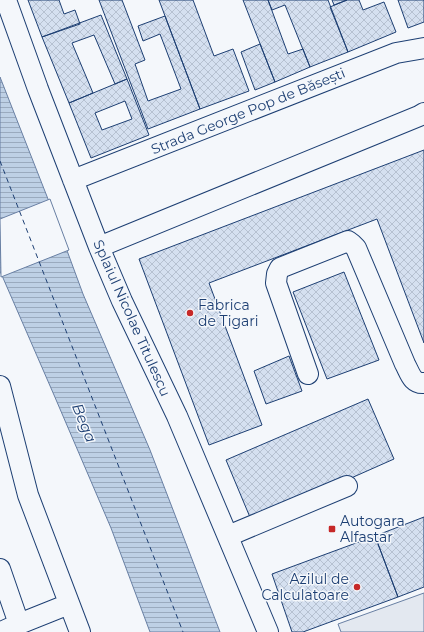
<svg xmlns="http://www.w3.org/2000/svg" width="424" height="632" font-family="Montserrat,sans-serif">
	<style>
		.parking { fill: #e3e8f0; stroke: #687fa3 }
		.water { fill: url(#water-rules); stroke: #687fa3 }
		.pier { fill: #f4f7fb; stroke: #687fa3 }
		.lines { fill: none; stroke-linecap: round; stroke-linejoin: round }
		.ferry { stroke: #1d3f73; stroke-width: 1; stroke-dasharray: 5 4; stroke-linecap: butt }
		.building { fill: url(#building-cross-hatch); stroke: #1d3f73; fill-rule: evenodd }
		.minor-casing { stroke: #1d3f73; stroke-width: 22 }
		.minor { stroke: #f4f7fb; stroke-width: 20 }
		.poi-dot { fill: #c62828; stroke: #f4f7fb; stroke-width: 1.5 }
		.labels { text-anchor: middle; stroke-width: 3; stroke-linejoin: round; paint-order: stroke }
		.street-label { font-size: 14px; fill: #1d3f73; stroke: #f4f7fb }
		.poi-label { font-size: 14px; fill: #1d3f73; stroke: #f4f7fb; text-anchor: start }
		.water-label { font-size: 15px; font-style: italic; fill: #1d3f73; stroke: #f4f7fb }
	</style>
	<defs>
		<pattern id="water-rules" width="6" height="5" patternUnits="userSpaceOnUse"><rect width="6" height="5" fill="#bed0e5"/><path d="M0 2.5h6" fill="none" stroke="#9aaabe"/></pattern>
		<pattern id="building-cross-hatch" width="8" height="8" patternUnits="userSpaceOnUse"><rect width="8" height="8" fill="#d5e0f0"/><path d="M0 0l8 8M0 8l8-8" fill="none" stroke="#b6c1d1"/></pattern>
	</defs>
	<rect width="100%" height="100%" fill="#f4f7fb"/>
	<path class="parking" d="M424,593v39h-83l-3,-8z"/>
	<path class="water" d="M0,77l48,122 35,95 67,156 70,182h-70l-39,-104 -57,-133 -54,-124z"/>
	<path class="pier" d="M50,199l19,51 -68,27 -1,-58z"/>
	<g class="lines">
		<path class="ferry" d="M0,161l183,471"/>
	</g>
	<path class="building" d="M28,0h31l5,14 11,-4 5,14 -38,13z
		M99,0h23l23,60 -10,4 13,37 33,-12 -21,-55 -17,7 -5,-15 27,-10 35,93 -52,20z
		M159,0h34l21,56 19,-7 16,42 -49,18z
		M243,0h25l20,54 15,-5 7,18 -35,15z
		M268,0h60l20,52 -38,15 -25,-62 -13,5z
		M332,0h15l-13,5z
		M347,0h12l4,10 21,-8 12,30 -48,20 -18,-45z
		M398,0h26v22l-16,6z
		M101,15l26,64 -12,5 -21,-49 -22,8 21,50 -24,10 -27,-66z
		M260,44l15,38 -20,8 -14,-38z
		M127,79l22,56 -58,23 -22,-55zM125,101l7,18 -30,11 -7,-17z
		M424,150v193l-47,-124 -168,64 53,142 -53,20 -70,-186z
		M344,272l35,88 -52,19 -34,-87z
		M289,356l13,35 -36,13 -12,-33z
		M368,399l26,60 -142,63 -26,-62z
		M424,517v70l-26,10 -23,-61z
		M375,536l23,61 -95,35h-11l-20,-58z"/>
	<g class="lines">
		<g class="minor-casing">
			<path id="minor" d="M6,0l32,89 61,158 23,54 55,115 91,216
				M73,180l323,-127 28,-5
				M99,247l320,-131 5,-3
				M308,374l-32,-91 1,-9 3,-6 68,-27 4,3 4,4 49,116c5,9 7,20 19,19
				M0,386l28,109 52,137
				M228,536l119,-50
				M0,569l19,55
				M1,632l18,-8 50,-20"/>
		</g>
		<use href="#minor" class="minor"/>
	</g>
	<g class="poi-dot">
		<circle cx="190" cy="313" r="4"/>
		<rect x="328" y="525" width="8" height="8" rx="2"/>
		<circle cx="357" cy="587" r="4"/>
	</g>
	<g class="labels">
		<g class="street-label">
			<text transform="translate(248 111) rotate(-22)" y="5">Strada George Pop de Băsești</text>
			<text transform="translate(132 318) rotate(66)" y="5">Splaiul Nicolae Titulescu</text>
		</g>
		<g class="poi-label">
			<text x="198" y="310">Fabrica<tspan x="198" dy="16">de Tigari</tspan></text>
			<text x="340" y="526">Autogara<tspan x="340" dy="16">Alfastar</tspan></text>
			<text x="349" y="584" text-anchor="end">Azilul de<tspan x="349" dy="16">Calculatoare</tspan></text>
		</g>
		<g class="water-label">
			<text transform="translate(84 423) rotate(68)" y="5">Bega</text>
		</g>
	</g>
</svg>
